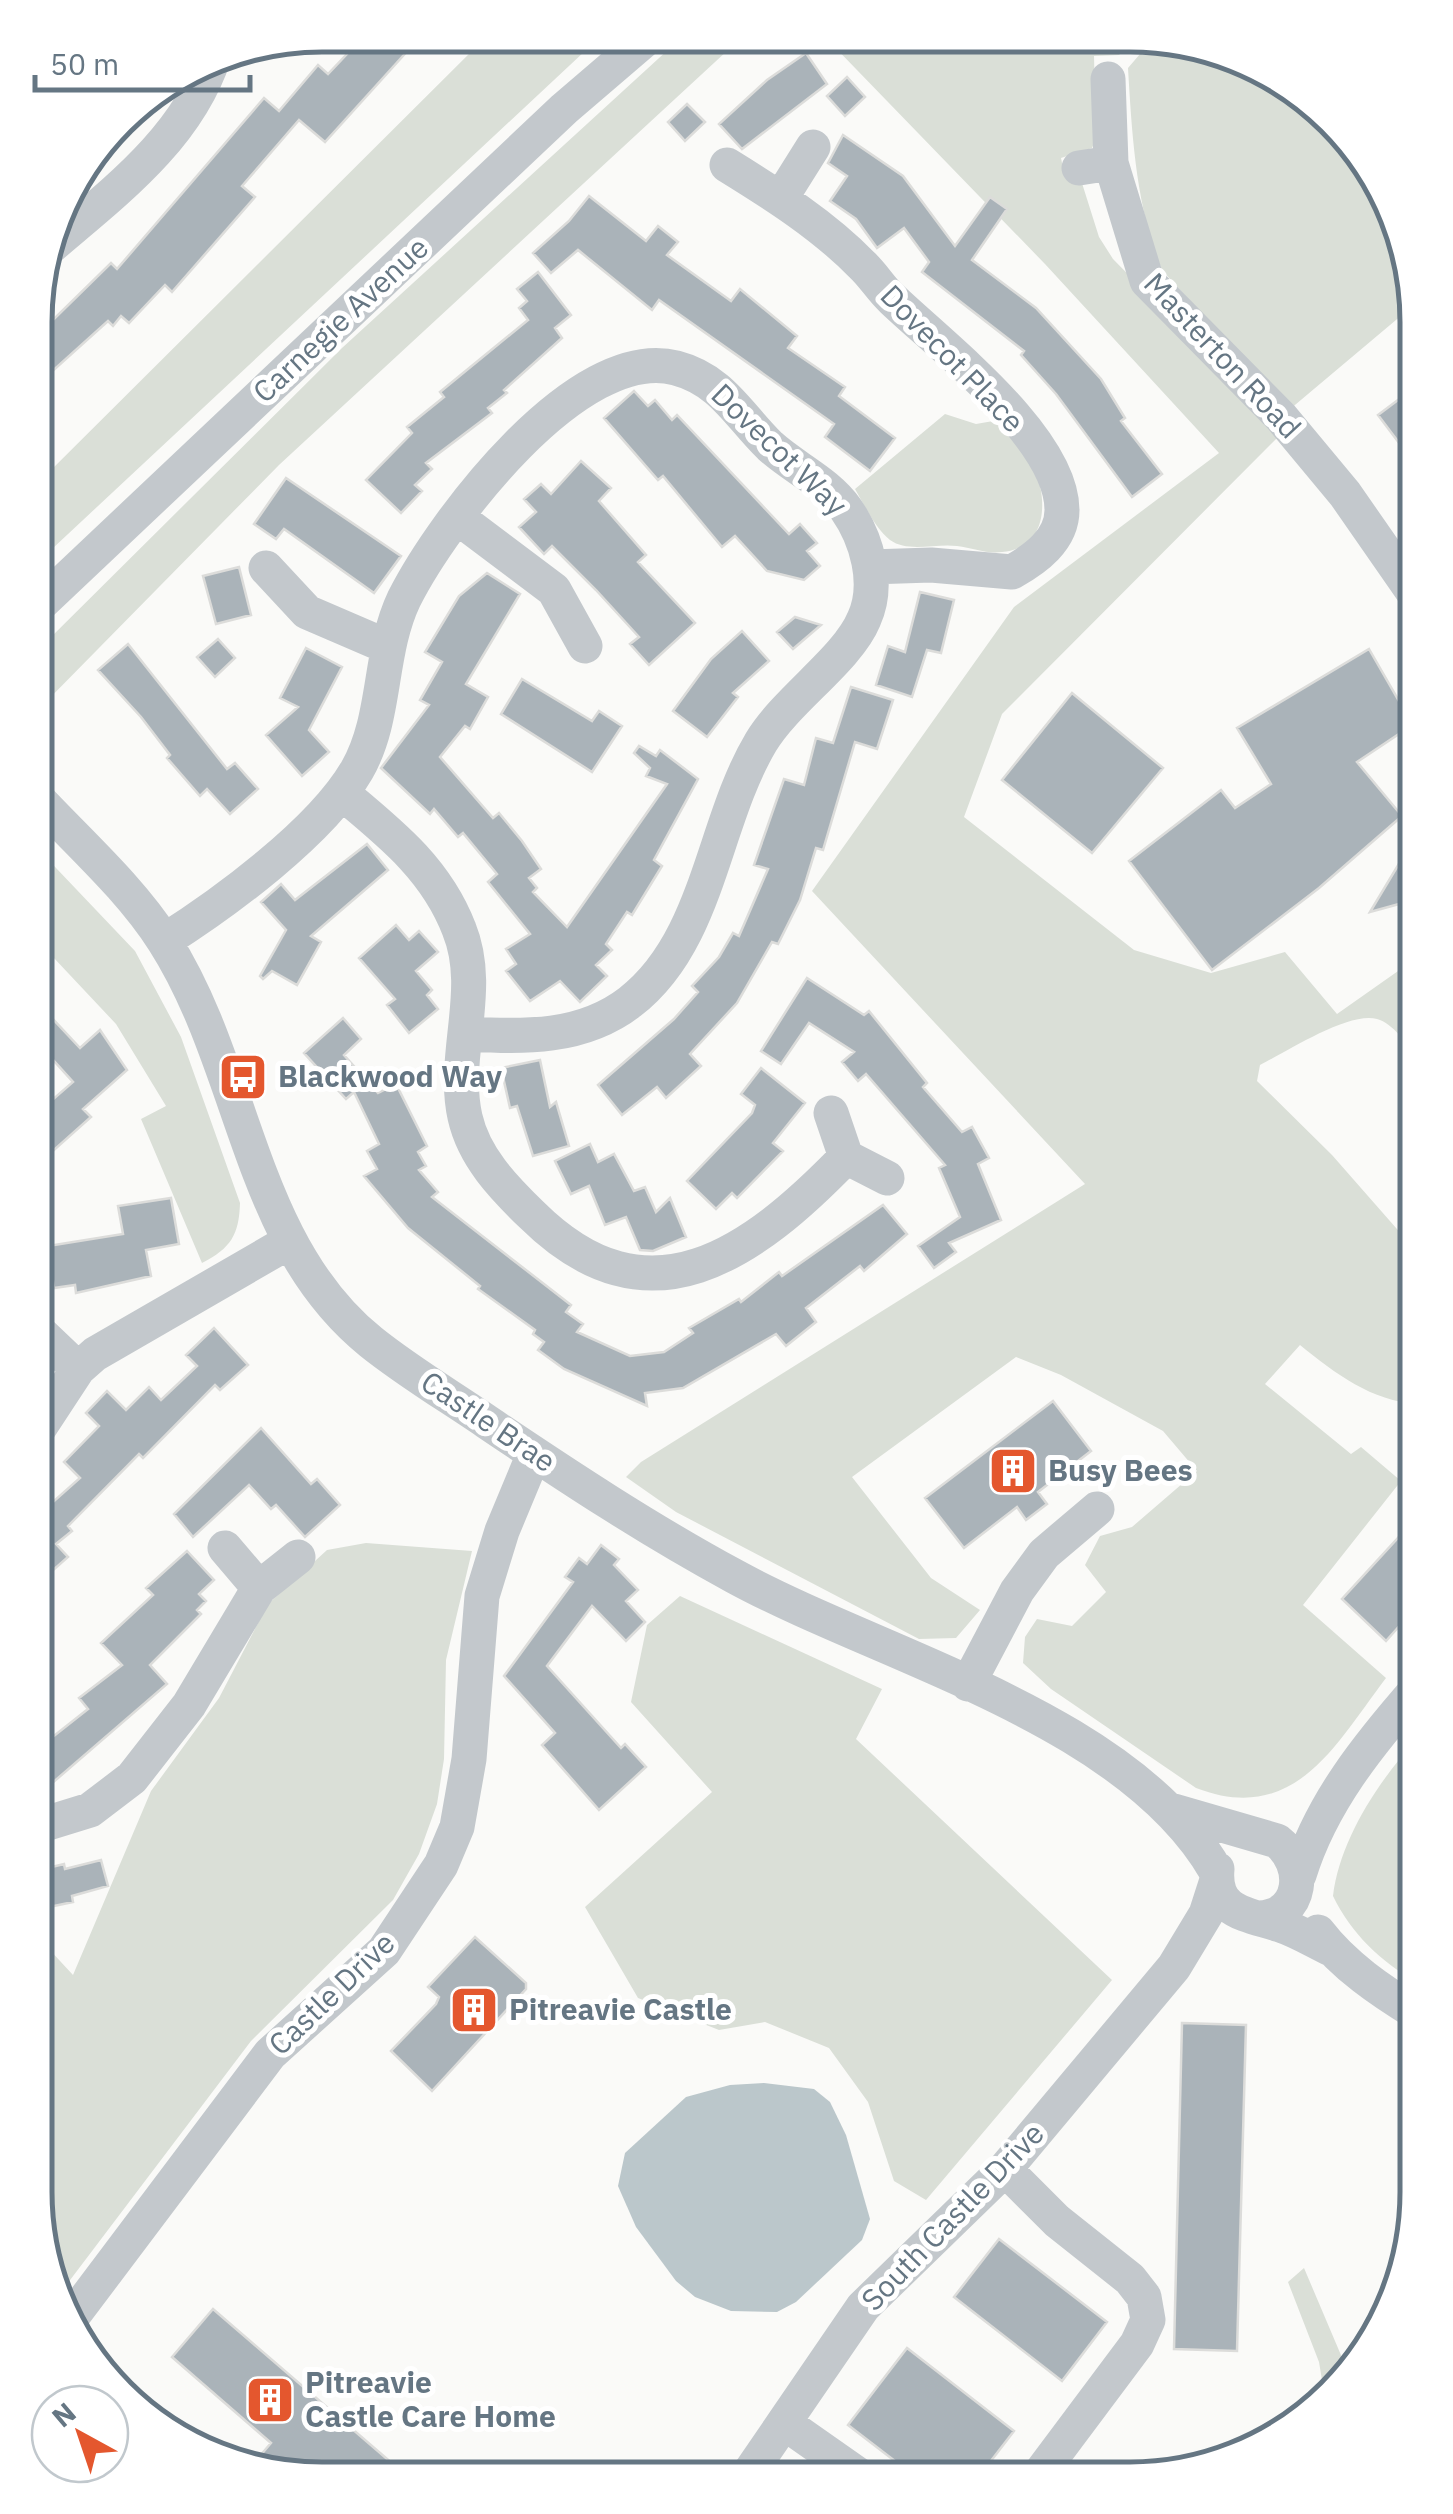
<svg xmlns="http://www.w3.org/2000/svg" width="1453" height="2514" font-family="'IBM Plex Sans',sans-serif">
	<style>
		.green { fill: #dadfd7 }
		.water { fill: #bbc7cb }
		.building { fill: #aab3b9; stroke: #dcdcda; stroke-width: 2.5 }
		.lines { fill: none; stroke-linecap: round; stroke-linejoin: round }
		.minor { stroke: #c3c8cc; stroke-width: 35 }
		.labels { text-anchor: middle; stroke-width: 10; stroke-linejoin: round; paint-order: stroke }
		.street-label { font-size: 30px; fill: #657683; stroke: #fff }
		.poi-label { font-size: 30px; font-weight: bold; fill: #657683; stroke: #fff; text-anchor: start }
		.rim { fill: none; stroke: #657683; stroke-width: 5 }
	</style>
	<rect width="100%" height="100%" fill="#fafaf8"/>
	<path class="green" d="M487,36l113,1 -563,526v-79z
		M682,37l59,1 -462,427 -242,246v-60l305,-303z
		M826,38l307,2 -14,15 -25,1 2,82 -4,10 -31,10 4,20 16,2 18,57 14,22 170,173 -281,282 -38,103 170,133 77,23 74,-21 52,62 81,-57v99c-11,-11 -25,-33 -41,-37 -28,-8 -91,33 -117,46l-3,16 75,74 86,98v151c-47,-3 -82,-30 -118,-59l-35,39 86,70 10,-7 40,34 -98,124 83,73c-51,67 -91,148 -190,110l-145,-99 -28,-26 2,-26 12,-18 35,7 34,-34 -21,-27 15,-29 32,-9 65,-56 -34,-40 -102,-56 -45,-18 -164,120 79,101 49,32 -24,28 -37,1 -243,-127 -50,-35 15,-15 444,-278 -273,-293 202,-284 205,-154 -174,-189z
		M1152,40h34l134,66 83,123 12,75 -126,106 -127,-140c-26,-62 -30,-135 -34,-202z
		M945,414l31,10 23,-4c11,15 30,31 36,49 13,33 12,79 -33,83 -16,2 -29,-4 -45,-6 -21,-3 -49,7 -67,-6 -14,-11 -26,-35 -35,-51z
		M37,848l98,103 46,86 59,166c-1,32 -9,45 -38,60l-61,-144 25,-13 -50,-82 -79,-84z
		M366,1543l106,8 -26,109 -2,99 -7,45 -18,50 -26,46 -142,141 -193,255 -8,-11 -15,-93v-258l38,41 78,-184 68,-93 49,-94 59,-54z
		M680,1596l202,93 -26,50 256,241 -186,220 -32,-19 -26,-79 -39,-54 -64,-26 -46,8 -81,-32 -53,-91 127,-115 -81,-90 16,-77z
		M1418,1738l-1,245c-37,-23 -65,-48 -84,-87 7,-57 46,-116 85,-158z
		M1304,2268l45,106 -25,18 -5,-30 -31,-80z"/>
	<path class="water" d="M764,2083l50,6 16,13 16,33 24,84 -8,21 -66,62 -19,10 -46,-1 -36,-14 -19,-16 -40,-54 -18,-41 7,-33 61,-56 44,-12z"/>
	<path class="building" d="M365,35l56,1 -96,106 -26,-22 -57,66 13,11 -83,95 -7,-7 -36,38 -8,-7 -8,10 -5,-5 -71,64v-58l13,-12 4,4 57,-56 6,6 147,-171 15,13 39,-46 10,9z
		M806,53l21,31 -85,65 -23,-25 48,-44z
		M847,77l18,20 -20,19 -18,-20z
		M687,104l18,18 -20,19 -17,-19z
		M843,135l60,41 52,70 35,-49 17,12 -35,51 64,48 65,71 24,39 -4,3 41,53 -30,23 -76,-103 -35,-39 3,-4 -102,-79 7,-10 -25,-34 -27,20 -21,-29 -26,-18 17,-25 -19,-13z
		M589,196l57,45 12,-15 20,16 -11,13 64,46 9,-12 57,47 -9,12 57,39 -6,9 56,42 -25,33 -45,-34 9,-13 -175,-124 -7,10 -74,-60 -27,23 -18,-20 36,-32z
		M538,272l33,43 -16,13 7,10 -58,52 3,3 -19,15 4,5 -66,50 6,6 -17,16 7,6 -21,22 -35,-33 46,-47 -5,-6 37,-30 -4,-5 88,-72 -9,-12 8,-7 -10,-12z
		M1418,385v83l-40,-53z
		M634,391l14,15 7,-6 17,20 5,-5 112,119 11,-10 17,19 -10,8 13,15 -16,14 -37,-9 -32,-35 -13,11 -59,-71 -5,4 -54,-62z
		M581,461l30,27 -12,13 47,54 -8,7 57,61 -46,42 -19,-21 9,-7 -43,-47 -44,-44 -8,8 -25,-27 17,-15 -12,-13 17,-15 10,10z
		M286,478l115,78 -27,37 -90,-64 -8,10 -22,-15z
		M239,567l12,48 -35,9 -13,-48z
		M487,573l33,21 -54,90 22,13 -18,32 -5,-3 -25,31 53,61 6,-5 23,28 19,28 -12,9 8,10 -4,4 34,35 100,-143 -21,-8 4,-8 -16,-15 5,-7 17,10 4,-6 38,29 -44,81 8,6 -30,49 -5,-3 -21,32 6,6 -16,15 11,11 -27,26 -20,-21 -30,20 -24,-30 10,-7 -10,-15 24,-15 -42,-52 9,-8 -34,-41 -5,4 -24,-28 -4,5 -49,-46 48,-63 -9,-5 22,-38 -17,-10 34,-56z
		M920,592l34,8 -13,53 -14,-3 -15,47 -36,-12 12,-39 17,6z
		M795,617l26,8 -28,24 -16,-17z
		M742,631l27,30 -36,32 5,4 -31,40 -34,-26 38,-52z
		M218,639l17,19 -20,19 -18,-20z
		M128,644l99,125 8,-6 23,26 -28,25 -23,-25 -7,7 -33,-38 3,-3 -29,-38 -43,-47z
		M306,648l36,19 -33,63 20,22 -27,24 -36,-41 32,-28 -18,-9z
		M1369,649l30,52 5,-4 14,18v44l-19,-25 -42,28 45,54 -83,72 -107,82 -83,-109 92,-71 14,18 36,-24 -34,-56z
		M522,679l70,42 7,-10 23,15 -30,46 -91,-58z
		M851,687l42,13 -16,49 -22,-7 -32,108 -7,-2 -16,52 -22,44 -6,-2 -35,61 -47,51 11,12 -35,32 -9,-11 -35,28 -24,-30 76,-66 24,-27 -6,-6 27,-29 14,-24 6,3 29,-67 -14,-4 30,-86 20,6 12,-47 17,5z
		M1072,693l91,75 -71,85 -90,-73z
		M1418,832v57l-19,15 -29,8z
		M367,844l21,26 -77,66 10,6 -24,43 -25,-14 -9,8 -3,-3 26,-46 -25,-28 20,-18 14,16z
		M396,925l13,15 10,-9 19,21 -22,19 16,19 -5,5 11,14 -29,24 -22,-28 8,-6 -36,-41z
		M807,978l57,37 5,-4 58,72 -4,4 39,45 10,-5 17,31 -11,6 23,56 -52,23 7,9 -22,16 -16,-22 42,-29 -21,-49 6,-3 -79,-91 -8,7 -16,-19 12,-10 -45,-29 -28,41 -20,-13z
		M36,1001l44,47 20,-18 27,40 -44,39 8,8 -55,49v-52l37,-32 -37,-41z
		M343,1018l18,21 -17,16 34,38 18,-9 31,62 -9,6 8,14 -7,4 19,22 -6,5 139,108 -5,7 17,12 -6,8 53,24 34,-4 29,-19 -4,-5 50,-29 2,3 38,-30 3,4 101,-71 24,29 -43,37 -4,-5 -54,42 10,14 -30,24 -10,-12 -93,54 -38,5 2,13 -83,-37 -26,-19 6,-8 -11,-8 2,-4 -57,-41 2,-3 -72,-58 -44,-52 13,-7 -10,-18 12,-7 -25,-52 -8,7 -42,-46z
		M540,1060l10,47 6,-5 13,44 -36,10 -16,-50 -7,2 -9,-40z
		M761,1068l44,35 -32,40 10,8 -46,47 -5,-5 -16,16 -29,-28 65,-68 3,-8 -14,-11z
		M590,1144l8,18 16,-8 20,37 11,-4 11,25 14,-14 16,39 -33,14 -13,-1 -14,-33 -21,8 -16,-39 -18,8 -16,-33z
		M171,1198l8,46 -33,6 5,26 -75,17 -1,-8 -21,3 -6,-42 75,-12 -5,-28z
		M214,1328l34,37 -28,25 -5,-5 -72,73 -4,-4 -71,72 4,5 -16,13 12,13 -17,15 -11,-14 -4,4v-45l44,-39 -16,-16 35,-36 -13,-13 21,-22 19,19 23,-23 12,13 36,-34 -11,-11z
		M1053,1401l38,50 -53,41 9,12 -21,16 -9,-13 -53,41 -39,-50z
		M261,1428l50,56 6,-5 23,26 -35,32 -29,-32 -5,4 -22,-24 -56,52 -19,-23z
		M1418,1516v89l-32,36 -44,-42z
		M601,1545l18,14 -5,6 24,25 -12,11 19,21 -19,19 -34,-35 -45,60 74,82 4,-4 21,23 -47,43 -57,-65 13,-12 -51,-57 69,-94 -8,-5 14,-19 8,6z
		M187,1551l27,29 -15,14 7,7 -9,9 4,4 -51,51 17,19 -131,113v-47l52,-41 -9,-11 43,-33 -21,-22 52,-48 -7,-7z
		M101,1860l7,26 -36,10 1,6 -38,8v-39l29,-7 1,5z
		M475,1937l51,46v6l-94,102 -41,-40 45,-47 3,-7 -11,-10z
		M1182,2023l64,2 -9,326 -63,-2z
		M999,2239l108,83 -45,59 -108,-84z
		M213,2309l195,168 -124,-1 -30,-13 17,-20 -99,-86z
		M907,2348l107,83 -37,48 -60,-1 -69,-53z"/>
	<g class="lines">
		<path class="minor" d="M1108,79l3,84 36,118 134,136 64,77 73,105
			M727,165c47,29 96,60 135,100 11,10 19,24 30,34 48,46 170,139 170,211 0,30 -27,49 -50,62l-81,-7 -61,2
			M1079,168l32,-5
			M781,198l32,-51
			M49,248c63,-54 138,-109 165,-192
			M457,517l97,73 31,56
			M266,568l41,44 79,34
			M37,607l527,-498 84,-72
			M342,793c48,40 94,76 117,136 25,61 -8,126 6,188 9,40 38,70 67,98 117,116 221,38 314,-58
			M37,798c43,46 93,90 127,143 82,128 84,302 207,401 36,29 78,54 116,80 80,54 162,108 247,154 148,81 394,142 482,295
			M164,941c60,-38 157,-109 193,-171 30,-52 21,-116 47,-171 38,-76 174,-257 272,-231 46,12 63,48 94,78 24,22 57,36 76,63 21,30 34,75 18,110 -17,41 -77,80 -103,123 -49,82 -52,199 -131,260 -48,37 -106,35 -163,32
			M831,1113l15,44 41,21
			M36,1329l42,40
			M36,1433l42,-64 17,-15 192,-111
			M225,1548l34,40
			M968,1684l49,-93 27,-37 53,-45
			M1174,1811l103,30c30,23 27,75 -18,77
			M35,1827l55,-17 42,-32 57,-73 70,-117 39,-31
			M1217,1869c-4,44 30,45 63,56 18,6 34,16 51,24
			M1299,1875c22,-72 70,-131 119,-187
			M1318,1932c26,34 63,59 99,81
			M1005,2169l52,52 73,58 14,18 4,23 -11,24 -101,135
			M72,2317l198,-263 114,-103 57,-86 16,-38 12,-68 13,-163 20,-65 32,-77
			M786,2424l77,54
			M746,2478l117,-171 142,-138 169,-202 32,-53 10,-31"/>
	</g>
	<defs>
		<g id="bus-square" transform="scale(2.5)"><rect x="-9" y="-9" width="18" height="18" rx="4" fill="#e4572e" stroke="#fff"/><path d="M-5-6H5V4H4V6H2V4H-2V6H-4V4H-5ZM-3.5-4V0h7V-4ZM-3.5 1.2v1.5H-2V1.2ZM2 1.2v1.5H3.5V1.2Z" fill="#fff"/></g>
		<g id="building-square" transform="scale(2.5)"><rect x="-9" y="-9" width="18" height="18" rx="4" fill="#e4572e" stroke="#fff"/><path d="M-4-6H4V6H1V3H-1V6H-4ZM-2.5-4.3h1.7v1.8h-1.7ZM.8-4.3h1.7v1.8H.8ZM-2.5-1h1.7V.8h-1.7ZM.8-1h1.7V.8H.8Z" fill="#fff"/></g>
	</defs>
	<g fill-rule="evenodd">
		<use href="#bus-square" x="243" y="1077"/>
		<use href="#building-square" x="1013" y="1471"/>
		<use href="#building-square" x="474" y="2010"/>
		<use href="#building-square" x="270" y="2400"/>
	</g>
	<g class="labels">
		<g class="street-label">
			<text transform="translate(341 320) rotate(-43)" y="10">Carnegie Avenue</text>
			<text transform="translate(1222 356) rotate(47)" y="10">Masterton Road</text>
			<text transform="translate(952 359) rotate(46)" y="10">Dovecot Place</text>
			<text transform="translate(779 450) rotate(44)" y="10">Dovecot Way</text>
			<text transform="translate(488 1422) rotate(34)" y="10">Castle Brae</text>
			<text transform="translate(332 1994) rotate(-44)" y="10">Castle Drive</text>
			<text transform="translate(953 2217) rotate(-46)" y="10">South Castle Drive</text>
		</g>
		<g class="poi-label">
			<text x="278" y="1087">Blackwood Way</text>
			<text x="1048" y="1481">Busy Bees</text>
			<text x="509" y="2020">Pitreavie Castle</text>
			<text x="305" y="2393">Pitreavie<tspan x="305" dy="34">Castle Care Home</tspan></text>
		</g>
	</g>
	<path d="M0 0H1453V2514H0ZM322 52H1130A270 270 0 0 1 1400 322V2192A270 270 0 0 1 1130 2462H322A270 270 0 0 1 52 2192V322A270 270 0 0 1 322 52Z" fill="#fff" fill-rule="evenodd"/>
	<path class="rim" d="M322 52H1130A270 270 0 0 1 1400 322V2192A270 270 0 0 1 1130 2462H322A270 270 0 0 1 52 2192V322A270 270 0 0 1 322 52Z"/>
	<g transform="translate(80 2434) rotate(320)"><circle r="48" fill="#ffffff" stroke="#c1c8cd" stroke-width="2.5"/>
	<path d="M0-8L18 38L0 25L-18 38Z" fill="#e4572e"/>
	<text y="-15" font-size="28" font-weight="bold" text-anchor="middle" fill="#657683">N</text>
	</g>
	<path d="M35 75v15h215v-15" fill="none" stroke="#657683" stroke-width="5"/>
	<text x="50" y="75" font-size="30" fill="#657683" stroke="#ffffff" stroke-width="8" paint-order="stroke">50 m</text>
</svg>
